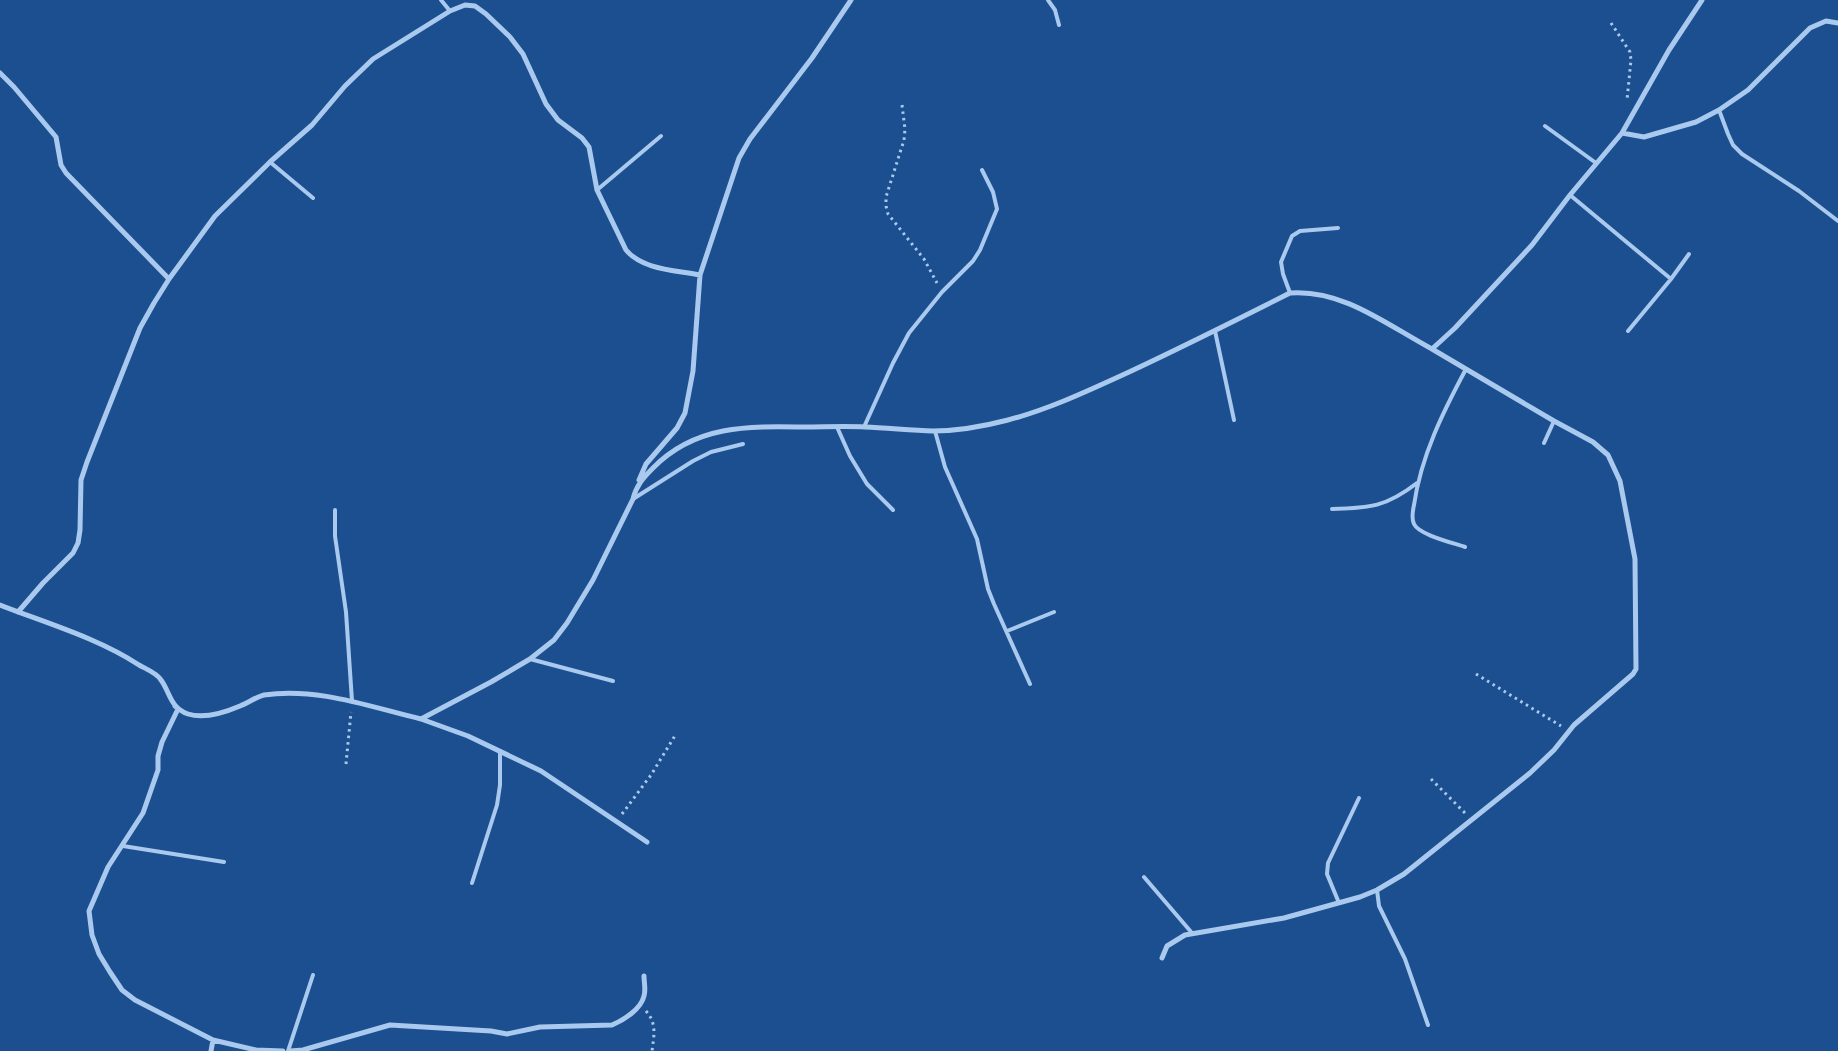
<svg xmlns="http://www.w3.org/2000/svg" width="1838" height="1051" font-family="'PT Sans',sans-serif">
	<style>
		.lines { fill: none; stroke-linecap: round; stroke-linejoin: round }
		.path { stroke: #a9c9ee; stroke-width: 3; stroke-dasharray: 2.5 4; stroke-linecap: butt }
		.service { stroke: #a9c9ee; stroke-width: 4 }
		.minor { stroke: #a9c9ee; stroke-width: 5 }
	</style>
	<rect width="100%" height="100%" fill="#1b4f8f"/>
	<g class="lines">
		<path class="path" d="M1611,23l19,29 1,8 -4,40
			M902,105l3,24 -1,11 -18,57v9l2,8 36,45 13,24
			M1476,674l85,52
			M346,764l5,-52
			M1431,779l34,34
			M622,814l29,-39 25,-41
			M646,1011c11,12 8,25 6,40"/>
		<path class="service" d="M441,0l9,11
			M1048,0l7,10 4,15
			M1719,110l9,24 5,11 9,9 57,37 39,30
			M1545,126l51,37
			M270,162l43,36
			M597,190l64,-54
			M1570,195l101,84 -43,52
			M1671,279l18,-25
			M1290,293l-7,-19 -2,-12 11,-26 8,-5 38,-3
			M1215,331l19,89
			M837,427l13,29 17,28 26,26
			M864,427l29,-64 16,-30 33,-41 31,-31 7,-11 17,-41 -4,-17 -11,-22
			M935,431l10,36 32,72 11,50 6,15 36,80
			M1544,443l10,-22
			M633,499l60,-38 18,-9 32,-8
			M1332,509c38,-1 54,-2 85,-26
			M335,510v26l11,76 6,89
			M1465,547c-11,-4 -46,-12 -51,-23 -3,-6 -1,-14 0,-19 7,-49 29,-93 52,-136
			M1007,631l47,-19
			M530,659l83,22
			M123,846l101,16
			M1144,877l48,56
			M472,883l25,-78 3,-20v-34
			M1377,890l2,16 26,53 23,66
			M1339,903l-12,-29 1,-11 31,-65
			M288,1051l25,-76"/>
		<path class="minor" d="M0,73l14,14 42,50 5,28 5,8 103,106
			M1622,133l22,4 52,-15 23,-12 29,-20 62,-62 16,-7 12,2
			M639,480l7,-16 31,-36 8,-15 8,-42 7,-96 39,-117 11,-19 62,-81 39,-58
			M0,605c46,18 98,33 139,60 7,4 18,8 22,15 9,12 9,28 27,34 16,5 38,-2 52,-8 8,-3 16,-9 24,-11 53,-8 106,12 157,24l70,-37 39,-23 24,-19 13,-17 26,-43 40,-81c3,-13 10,-21 20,-31 42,-43 95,-42 151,-41 20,0 41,-1 61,0 22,1 45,3 68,4 23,0 52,-5 75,-11 38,-10 73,-26 108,-42 59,-27 116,-56 174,-85 53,-4 97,32 142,56l23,-21 77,-83 38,-50 52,-62 47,-83 33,-50
			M18,612l25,-29 30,-30 5,-10 2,-13 1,-50 6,-18 53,-134 14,-25 15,-24 46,-63 55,-54 42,-37 33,-39 28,-27 77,-48 15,-6 10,1 11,8 24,23 13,17 23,50 12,16 24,18 7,9 8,43 29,60c17,20 49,20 74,25
			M175,706l3,3 -16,33 -4,14v14l-15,43 -35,54 -19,44 3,24 7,19 11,18 12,18 13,10 78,40 43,10 27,1
			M421,719l47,17 73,35 106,71
			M1162,958l5,-12 18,-11 99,-17 76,-21 17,-7 27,-16 126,-101 24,-23 20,-25 59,-51 3,-5 -1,-110 -15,-78 -12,-26 -15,-13 -39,-21 -122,-72
			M211,1051l2,-11
			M290,1051l13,-1 87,-25 101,6 16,3 33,-7 72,-2c12,-5 29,-16 32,-29 2,-6 0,-13 0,-20"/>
	</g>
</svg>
